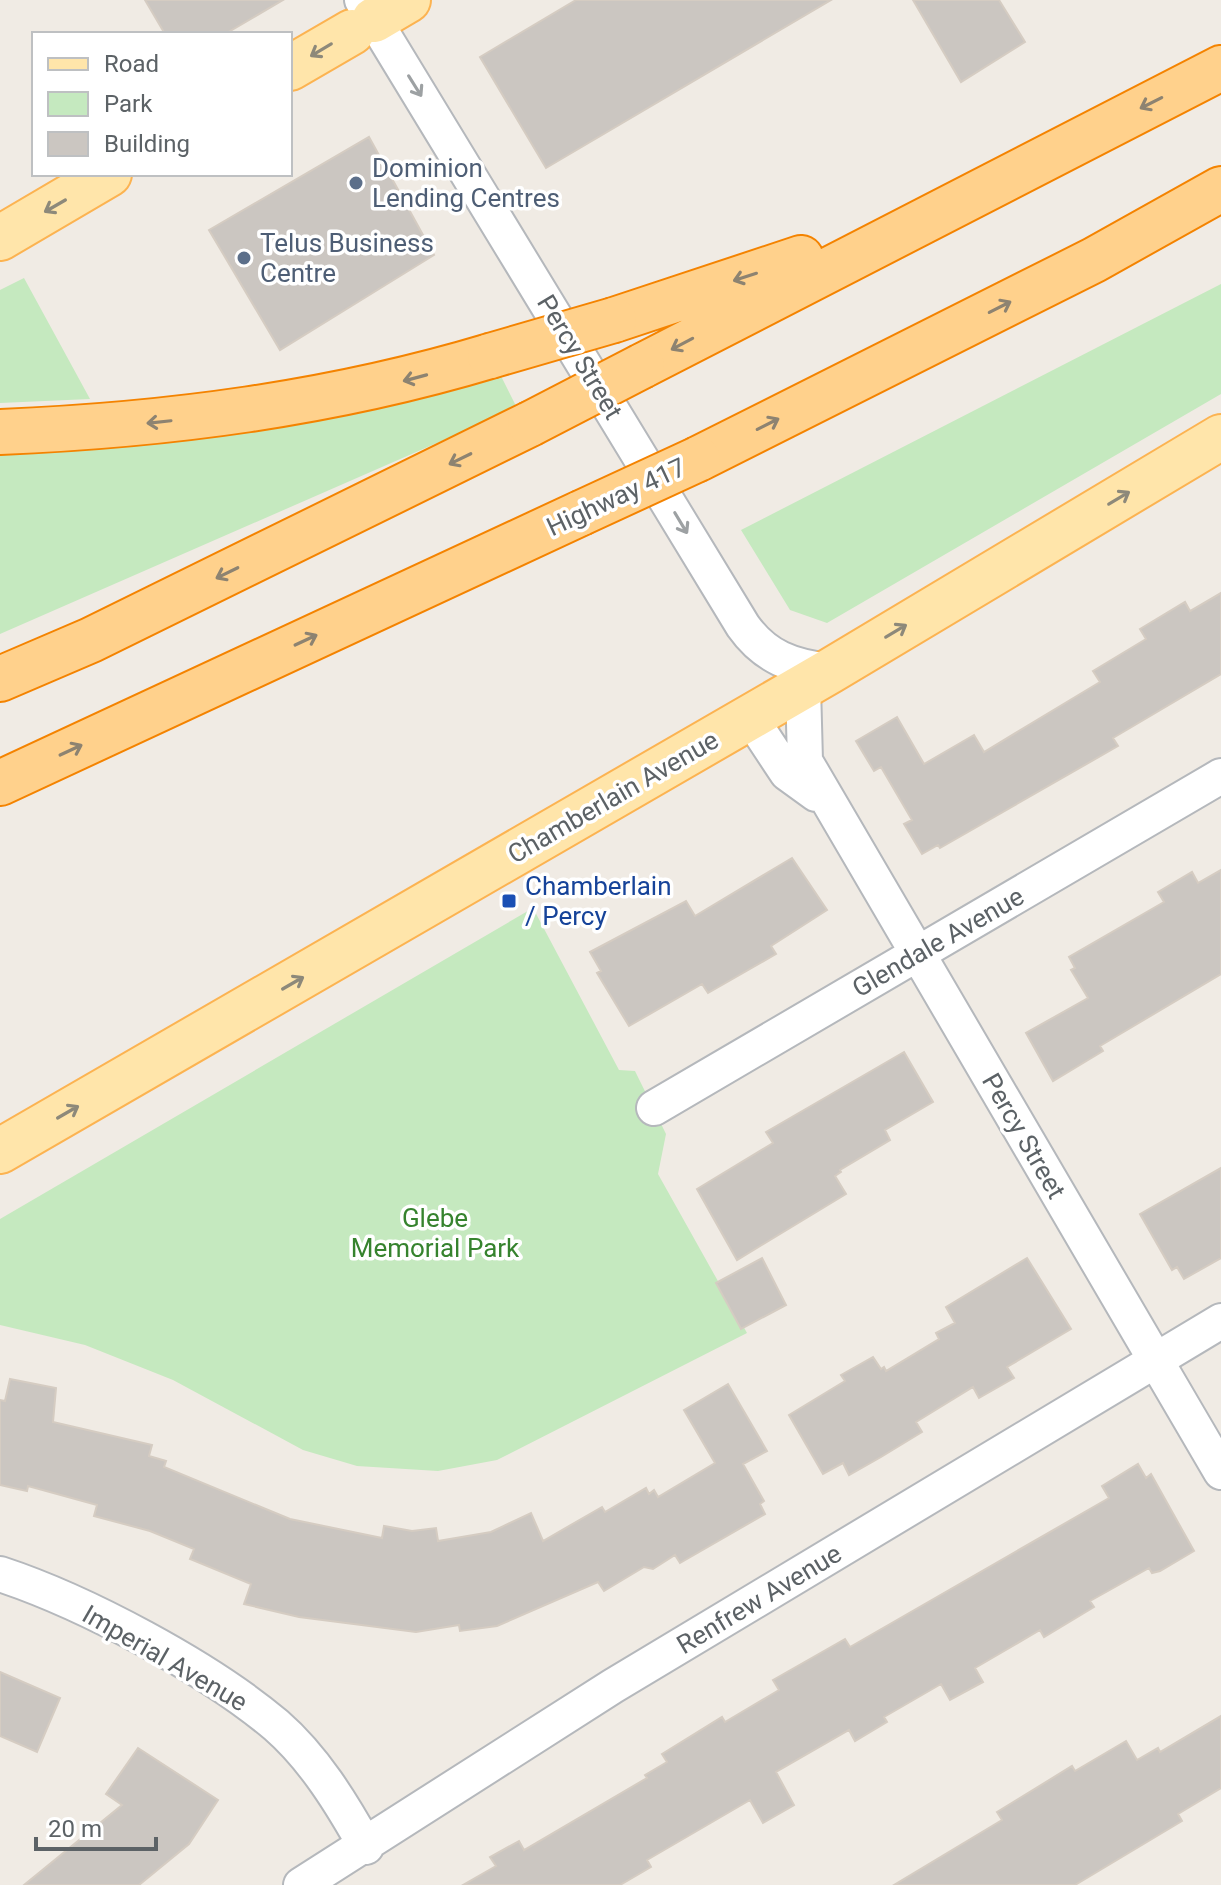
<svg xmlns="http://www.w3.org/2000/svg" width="1221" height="1885" font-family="Roboto,sans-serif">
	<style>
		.green { fill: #c5e9bf }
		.building { fill: #cbc6c1; stroke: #d5ccc2; stroke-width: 2 }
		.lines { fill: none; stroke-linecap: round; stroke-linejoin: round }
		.street-casing { stroke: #b5b8bc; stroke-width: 38 }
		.primary-casing { stroke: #fcb351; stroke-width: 48 }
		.highway-casing { stroke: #f48300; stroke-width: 48 }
		.street { stroke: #fff; stroke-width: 34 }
		.primary { stroke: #ffe5aa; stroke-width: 44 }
		.highway { stroke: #ffd18c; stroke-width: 44 }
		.highway-bridge-casing { stroke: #f48300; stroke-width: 48; stroke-linecap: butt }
		.highway-bridge { stroke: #ffd18c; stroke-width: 44 }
		.oneway { stroke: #8d897a }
		.oneway2 { stroke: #9da1a3 }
		.oneway3 { stroke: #8d8371 }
		.service-dot { fill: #5c6f8a; stroke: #fff; stroke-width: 3 }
		.transit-dot { fill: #1a4fb4; stroke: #fff; stroke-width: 3 }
		.labels { text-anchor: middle; stroke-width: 7; stroke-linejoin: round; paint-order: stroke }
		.service-label { font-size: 26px; fill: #4e5e75; stroke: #fff; text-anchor: start }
		.street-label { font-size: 26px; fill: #5c6266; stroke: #fff }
		.transit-label { font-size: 26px; fill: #164399; stroke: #fff; text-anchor: start }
		.park-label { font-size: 26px; fill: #36832e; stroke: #fff }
	</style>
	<rect width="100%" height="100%" fill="#f0ebe4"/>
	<path class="green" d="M24,278l66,121 -90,4v-113z
		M1221,284v110l-394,229 -37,-13 -49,-80z
		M497,368l20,40 -517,226v-197z
		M533,908l86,162 16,1 31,63 -8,40 89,159 -250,127 -59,11 -81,-5 -54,-16 -130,-70 -88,-35 -85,-20v-106z"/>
	<path class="building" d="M145,0h138l-58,34h-60z
		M576,0h255l-285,168 -66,-111z
		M913,0h86l26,42 -64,40z
		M369,137l65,118 -154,95 -71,-120z
		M1221,593v81l-108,64 5,8 -178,102 -2,-3 -16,9 -18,-30 8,-4 -31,-53 -7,4 -18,-30 41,-24 27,47 50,-29 10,17 116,-70 -7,-11 53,-32 -6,-10 45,-27 5,9z
		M792,858l35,52 -56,36 5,8 -68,39 -6,-9 -73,42 -32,-53 4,-2 -11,-19 96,-51 9,15z
		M1221,870v104l-121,72 3,5 -50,30 -27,-48 62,-35 -17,-28 4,-2 -6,-11 95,-55 -6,-10 34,-20 6,11z
		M904,1052l29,50 -48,28 5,10 -50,30 1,2 -6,4 11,18 -109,66 -40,-71 76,-46 -7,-11z
		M1221,1168v90l-37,21 -7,-12 -5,3 -32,-56z
		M762,1258l24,47 -45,24 -25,-46z
		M1027,1258l44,71 -64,38 7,11 -35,20 -6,-11 -57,35 6,10 -41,25 -32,18 -6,-12 -20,11 -34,-59 56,-34 -4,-6 32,-18 8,12 3,-2 2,4 53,-32 -3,-6 19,-10 -9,-16z
		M10,1379l46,9 -3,34 99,23 -3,11 17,5 -2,6 126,52 92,19 2,-12 28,5 24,-3 2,13 53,-9 40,-19 12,28 59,-34 3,5 41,-24 3,6 5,-4 4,7 57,-34 -31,-53 44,-26 39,67 -24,13 21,37 -4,3 5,10 -85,49 -5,-8 -22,14 -9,-2 -40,24 -6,-9 -101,44 -37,5 -1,-6 -43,7 -117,-15 -55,-13 7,-20 -61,-25 4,-10 -44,-18 -56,-15 3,-11 -69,-19 -1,5 -27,-6v-85l5,1z
		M1138,1464l8,14 5,-4 43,77 -34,20 -8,2 -3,-5 -59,33 4,6 -50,30 -4,-7 -65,38 8,14 -33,18 -9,-16 -57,33 3,5 -32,19 -6,-11 -73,42 18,33 -31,18 -13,-23 -103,60 4,7 -31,18h-157l33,-19 -6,-9 29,-16 5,9 123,-72 -2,-3 22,-13 -5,-8 60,-37 3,5 54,-32 -6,-10 72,-41 5,8 259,-149 -7,-12z
		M0,1672l60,26 -23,54 -37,-16z
		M1221,1716v72l-43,26 4,7 -107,64h-181l108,-65 -5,-8 75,-46 3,5 51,-30 11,19 21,-12 2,4z
		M138,1748l80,52 -29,44 -50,41h-115l98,-80 -16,-11z"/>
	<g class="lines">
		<g class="street-casing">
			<path id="street" d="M362,0l381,626c22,31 49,41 87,45
				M803,686l2,75 416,711
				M750,717l37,56 29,21
				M654,1108l567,-332
				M0,1574c85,28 207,93 276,151 38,33 66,79 90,122
				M301,1885l312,-199 608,-365"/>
		</g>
		<g class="primary-casing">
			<path id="primary" d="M374,20l34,-20
				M290,68l62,-36
				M0,238l109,-64
				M0,1151l830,-480 391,-234"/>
		</g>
		<g class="highway-casing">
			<path id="highway" d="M614,320l187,-62
				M642,366l579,-298
				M0,432c167,-7 330,-28 490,-76
				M698,459l396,-199 127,-71
				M0,679l91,-39 439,-216
				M0,783l581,-270"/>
		</g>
		<use href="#street" class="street"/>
		<use href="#primary" class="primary"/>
		<use href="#highway" class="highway"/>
		<g class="highway-bridge-casing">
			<path id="highway-bridge" d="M490,356l124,-36
				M530,424l112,-58
				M581,513l117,-54"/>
		</g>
		<use href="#highway-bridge" class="highway-bridge"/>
	</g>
	<defs><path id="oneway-shaft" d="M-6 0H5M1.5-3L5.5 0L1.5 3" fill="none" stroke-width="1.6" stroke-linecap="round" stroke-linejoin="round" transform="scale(2)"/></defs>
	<g class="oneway">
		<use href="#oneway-shaft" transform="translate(321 50) rotate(149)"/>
		<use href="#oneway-shaft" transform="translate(55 206) rotate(150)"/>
		<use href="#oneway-shaft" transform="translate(1119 498) rotate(-31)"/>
		<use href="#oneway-shaft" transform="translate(896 631) rotate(-31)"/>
		<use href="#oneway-shaft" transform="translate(293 983) rotate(-30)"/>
		<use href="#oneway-shaft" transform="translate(68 1112) rotate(-30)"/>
	</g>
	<g class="oneway2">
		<use href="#oneway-shaft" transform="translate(415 86) rotate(58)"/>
		<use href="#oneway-shaft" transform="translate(681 523) rotate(59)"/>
	</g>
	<g class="oneway3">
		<use href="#oneway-shaft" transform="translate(1151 103) rotate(153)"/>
		<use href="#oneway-shaft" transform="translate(745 277) rotate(162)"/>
		<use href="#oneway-shaft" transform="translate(1000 307) rotate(-27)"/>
		<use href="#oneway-shaft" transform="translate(682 344) rotate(152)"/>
		<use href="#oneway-shaft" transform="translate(415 378) rotate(165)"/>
		<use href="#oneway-shaft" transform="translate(159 422) rotate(174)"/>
		<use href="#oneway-shaft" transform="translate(768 424) rotate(-27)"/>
		<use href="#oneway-shaft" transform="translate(460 459) rotate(154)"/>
		<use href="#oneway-shaft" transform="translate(227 573) rotate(154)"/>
		<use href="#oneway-shaft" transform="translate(306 640) rotate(-25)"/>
		<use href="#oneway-shaft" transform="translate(71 750) rotate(-25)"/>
	</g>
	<g class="service-dot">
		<circle cx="356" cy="183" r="8"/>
		<circle cx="244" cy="258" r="8"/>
	</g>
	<rect class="transit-dot" x="501" y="893" width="16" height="16" rx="4"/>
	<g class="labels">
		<g class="service-label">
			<text x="372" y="177">Dominion<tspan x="372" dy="30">Lending Centres</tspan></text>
			<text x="260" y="252">Telus Business<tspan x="260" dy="30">Centre</tspan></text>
		</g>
		<g class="street-label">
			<text transform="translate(580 357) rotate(59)" y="9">Percy Street</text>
			<text transform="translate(616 497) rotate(-25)" y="9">Highway 417</text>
			<text transform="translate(613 797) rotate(-30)" y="9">Chamberlain Avenue</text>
			<text transform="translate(938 942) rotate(-30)" y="9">Glendale Avenue</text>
			<text transform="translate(1024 1136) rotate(60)" y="9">Percy Street</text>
			<text transform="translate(759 1599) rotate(-31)" y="9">Renfrew Avenue</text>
			<text transform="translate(165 1658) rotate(30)" y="9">Imperial Avenue</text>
		</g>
		<g class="transit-label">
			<text x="525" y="895">Chamberlain<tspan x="525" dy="30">/ Percy</tspan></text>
		</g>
		<g class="park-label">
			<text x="435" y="1227">Glebe<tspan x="435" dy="30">Memorial Park</tspan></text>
		</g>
	</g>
	<rect x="32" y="32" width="260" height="144" fill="#ffffff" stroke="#bec0c2" stroke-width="2"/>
	<rect x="48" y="58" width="40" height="12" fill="#ffe5aa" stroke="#bec0c2" stroke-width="2"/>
	<text x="104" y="72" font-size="24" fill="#5c6266">Road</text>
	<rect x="48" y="92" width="40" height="24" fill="#c5e9bf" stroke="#bec0c2" stroke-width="2"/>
	<text x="104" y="112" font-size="24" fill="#5c6266">Park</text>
	<rect x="48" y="132" width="40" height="24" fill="#cbc6c1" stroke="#bec0c2" stroke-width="2"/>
	<text x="104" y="152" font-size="24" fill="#5c6266">Building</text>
	<path d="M36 1837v12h120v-12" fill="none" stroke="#5c6266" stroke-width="4"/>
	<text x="48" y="1837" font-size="24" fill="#5c6266" stroke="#ffffff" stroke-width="6" paint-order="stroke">20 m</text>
</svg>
